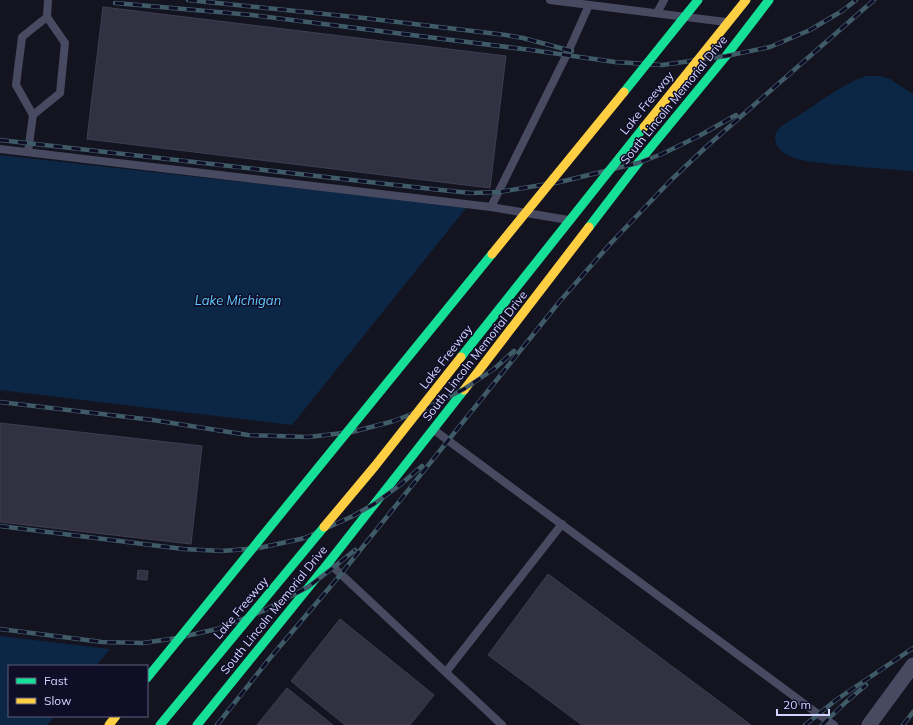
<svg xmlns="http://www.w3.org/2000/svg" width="913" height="725" font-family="Mulish,sans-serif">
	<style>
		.water { fill: #0b2745 }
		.building { fill: #323142; stroke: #3e3e54 }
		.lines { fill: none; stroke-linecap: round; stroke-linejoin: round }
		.lane { stroke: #484a61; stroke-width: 8 }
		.street { stroke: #484a61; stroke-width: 15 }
		.fast { stroke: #16e098; stroke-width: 9 }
		.slow { stroke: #ffcf43; stroke-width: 9 }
		.rail-casing { stroke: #3f5b68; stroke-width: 4.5 }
		.rail { stroke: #0f0e26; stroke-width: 3; stroke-dasharray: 9; stroke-linecap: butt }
		.fast-bridge { stroke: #16e098; stroke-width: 9 }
		.slow-bridge { stroke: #ffcf43; stroke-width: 9 }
		.labels { text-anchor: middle; stroke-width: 3; stroke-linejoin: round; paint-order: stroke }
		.street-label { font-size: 12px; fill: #d3d3ff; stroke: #0f0e26 }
		.water-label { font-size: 13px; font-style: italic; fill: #61caff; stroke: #0f0e26 }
	</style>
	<rect width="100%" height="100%" fill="#141420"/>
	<path class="water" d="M866,76h14l10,3 23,15v77c-27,-2 -55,-4 -82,-7 -13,-2 -26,-2 -39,-7 -10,-3 -23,-16 -14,-27 5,-6 14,-10 20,-14 22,-14 44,-32 68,-40z
		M0,155l467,52 -175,218 -292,-35z
		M0,636l110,13 -14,17h-87v50h46l-8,9h-47z"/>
	<path class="building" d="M103,7l403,49 -16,132 -403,-49z
		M0,423l202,23 -11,98 -191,-22z
		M138,570l10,1 -1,9 -10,-1z
		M548,574l203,151h-169l-94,-70z
		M340,619l94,76 -24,30h-65l-54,-44z
		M287,688l46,37h-76z"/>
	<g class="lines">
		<path class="lane" d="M550,0l176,22
			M657,13l7,-13
			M47,17l1,-17
			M0,149l491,58 77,13
			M28,152l5,-37 27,-22 5,-50 -18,-26 -25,20 -6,48 17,30
			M491,207l78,-157 20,-45
			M434,430l384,284 16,11
			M329,563l173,162
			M446,672l116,-148"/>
		<path class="street" d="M869,725l44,-60"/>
		<path class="fast" d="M589,227l49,-64 88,-107 43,-56
			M197,725l132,-163 135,-172"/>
		<path class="slow" d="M464,390l125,-163
			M109,725l7,-9"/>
		<g class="rail-casing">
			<path id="rail" d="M188,0l176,18 142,17 17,3 49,13
				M115,3l137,12 279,35 84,12 47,3 64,-9 44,-9 40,-17 32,-19 14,-11
				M0,140l387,44 54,6 30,3 28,-1 61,-10 78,-19 24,-9 37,-18 37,-21
				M0,402l153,18 95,15 60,2 44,-5 42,-11 35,-14 35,-18 30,-20 20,-18
				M0,526l183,23 39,2 37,-3 46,-10 48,-22 21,-12 26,-19 22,-19
				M0,629l102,13 41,1 34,-5 40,-9 46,-18 45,-24 26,-20 21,-17
				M217,725l53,-67 71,-84 219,-273 51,-58 60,-63 34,-32 169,-148
				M805,725l31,-25 77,-52
				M822,725l24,-23 20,-17
				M903,725l10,-13"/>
		</g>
		<use href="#rail" class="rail"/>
		<path class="fast-bridge" d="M624,92l74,-92
			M461,357l183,-230
			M147,678l345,-424
			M160,725l164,-198"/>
		<path class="slow-bridge" d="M644,127l102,-127
			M492,254l132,-162
			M324,527l51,-61 86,-109"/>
	</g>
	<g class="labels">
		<g class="street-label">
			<text transform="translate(674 100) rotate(-51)" y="4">South Lincoln Memorial Drive</text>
			<text transform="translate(647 103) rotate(-51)" y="4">Lake Freeway</text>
			<text transform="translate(475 356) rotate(-52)" y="4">South Lincoln Memorial Drive</text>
			<text transform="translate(446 357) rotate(-52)" y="4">Lake Freeway</text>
			<text transform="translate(241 608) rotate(-50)" y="4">Lake Freeway</text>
			<text transform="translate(274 610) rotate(-51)" y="4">South Lincoln Memorial Drive</text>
		</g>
		<g class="water-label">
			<text x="238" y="305">Lake Michigan</text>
		</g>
	</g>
	<rect x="8" y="665" width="140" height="52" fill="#0f0e26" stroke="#5d5d7d"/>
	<rect x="16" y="678" width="20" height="6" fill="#16e098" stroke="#5d5d7d"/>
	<text x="44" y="685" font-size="12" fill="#d3d3ff">Fast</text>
	<rect x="16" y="698" width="20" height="6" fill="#ffcf43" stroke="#5d5d7d"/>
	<text x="44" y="705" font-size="12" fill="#d3d3ff">Slow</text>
	<path d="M777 709v6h52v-6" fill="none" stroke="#d3d3ff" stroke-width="2"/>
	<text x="783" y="709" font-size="12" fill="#d3d3ff" stroke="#0f0e26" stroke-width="3" paint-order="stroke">20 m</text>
</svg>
